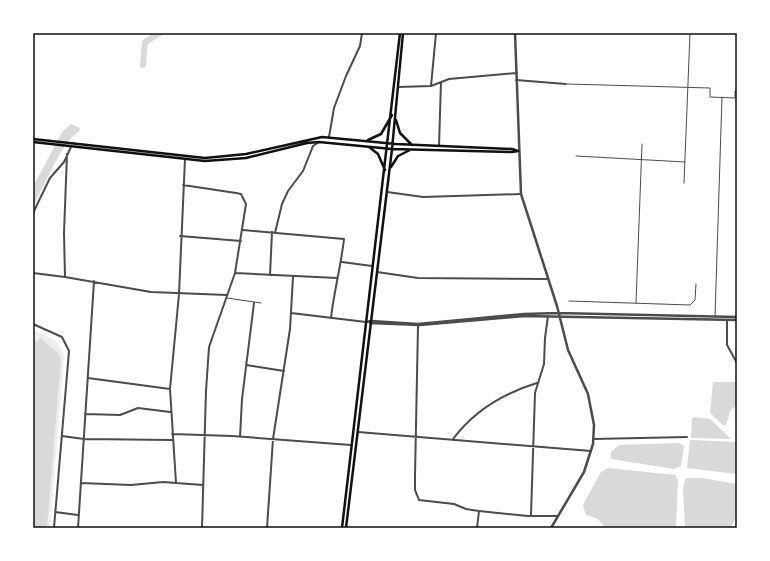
<svg xmlns="http://www.w3.org/2000/svg" width="770" height="561" font-family="Helvetica,sans-serif">
	<style>
		.green { fill: #eee }
		.water { fill: #d9d9d9 }
		.lines { fill: none; stroke-linecap: round; stroke-linejoin: round }
		.river { stroke: #d9d9d9; stroke-width: 6 }
		.service { stroke: #4c4c4c; stroke-width: 1 }
		.minor { stroke: #4c4c4c; stroke-width: 2 }
		.tertiary { stroke: #4c4c4c; stroke-width: 2.5 }
		.secondary { stroke: #111; stroke-width: 2.5 }
		.neatline { fill: none; stroke: #111; stroke-width: 1.5 }
	</style>
	<rect width="100%" height="100%" fill="#fff"/>
	<path class="green" d="M33,330c16,7 29,10 31,29l-14,169h-17z"/>
	<path class="water" d="M71,124l9,4 -1,4c-15,5 -38,60 -46,75v-20l29,-55z
		M40,338l17,14 4,8 -14,168h-14v-188l4,2z
		M713,382h24v24l-6,3 -5,16h-3l-13,-12z
		M694,417l16,2 21,20 -40,-1 1,-19z
		M690,440l47,2v32l-50,-6z
		M679,443l5,3 -3,20 -7,3 -63,-10v-7l8,-7z
		M608,468l67,7 3,5 -2,48h-71l-7,-9 -12,-4 -3,-9 1,-3 17,-31z
		M686,478h16l35,6 -2,35 -4,9h-46l-2,-40z"/>
	<g class="lines">
		<path class="river" d="M143,65l2,-23 15,-9"/>
		<path class="service" d="M567,84l143,4v9l25,1v-7h2
			M576,156l109,6
			M684,183l6,-150
			M227,298l34,5
			M569,301l121,4 5,-5 1,-16
			M636,303l6,-159
			M715,317l7,-220"/>
		<path class="minor" d="M516,80l50,4
			M431,86l5,-53
			M398,87l33,-1 18,-7 68,-6
			M329,137l5,-29 12,-32 14,-30 2,-13
			M439,146l2,-64
			M183,185l53,8 5,1 5,10 -11,69 -26,74 -3,44 -4,137
			M387,192l36,5 98,-3
			M33,213l17,-35 14,-16 7,-15
			M243,230l101,9c-3,27 -10,52 -13,79
			M275,233l7,-29 6,-13 15,-20 10,-25 6,-4
			M180,236l61,5
			M342,262l30,4
			M377,272l41,6 129,1
			M33,273l32,4 -1,-44 3,-79
			M235,273l102,5
			M270,275l2,-43
			M65,277l86,15 76,3
			M291,313l75,9
			M727,320v25l10,18
			M33,324l29,13 7,14 -15,177
			M418,326l-3,150v14l4,10 35,4 12,5 13,2 49,5h30
			M246,365l38,6
			M88,378l82,11
			M85,414l35,1 18,-7 32,4
			M358,432l233,19
			M172,434l60,2 119,9
			M62,436l22,3 88,1
			M240,437l2,-38 12,-96
			M453,439c21,-28 51,-46 84,-56
			M593,439l94,-2
			M81,483l50,2 32,-3 40,3
			M176,483l-6,-94 9,-95 6,-135
			M55,512l23,3
			M531,515l4,-122 9,-29 1,-26 3,-22
			M78,528l16,-247
			M267,528l6,-89 17,-110 3,-52
			M477,528l2,-17"/>
		<path class="tertiary" d="M515,33l6,161 36,112 11,44 20,44 6,31 -1,19 -9,28 -33,56
			M366,322l5,-1 47,3 106,-10 34,-1 179,4
			M370,323l50,2 104,-9 213,4"/>
		<path class="secondary" d="M396,120l4,13 12,12
			M33,139l172,19 41,-4 76,-17 74,7 116,5 6,2
			M368,140l13,-6 11,-19
			M33,142l172,19 41,-3 61,-15 12,-1 73,7 120,3 6,-1
			M369,147l9,7 7,16
			M391,167l7,-11 12,-6
			M342,528l58,-495
			M346,528l46,-379 11,-116"/>
	</g>
	<rect width="770" height="561" fill="none" stroke="#ffffff" stroke-width="68"/>
	<rect x="34" y="34" width="702" height="493" class="neatline"/>
</svg>
